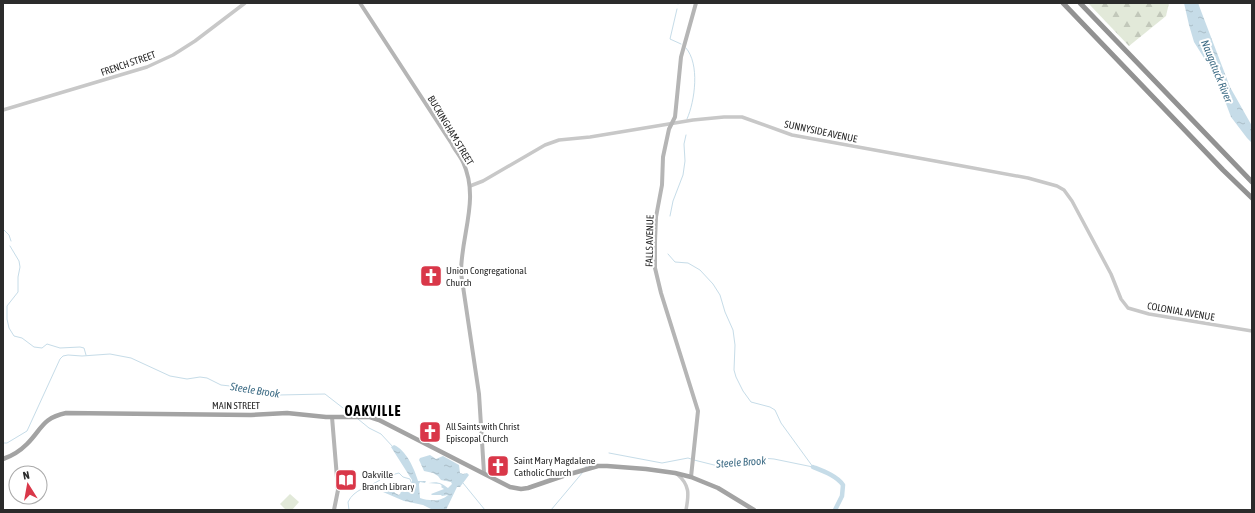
<svg xmlns="http://www.w3.org/2000/svg" width="1255" height="513" font-family="'Asap Condensed',sans-serif">
	<style>
		.grass { fill: #e2e9d9 }
		.forest { fill: url(#forest-firs) }
		.water { fill: url(#water-ripples) }
		.lines { fill: none; stroke-linecap: round; stroke-linejoin: round }
		.stream { stroke: #c6dce8; stroke-width: 1 }
		.river { stroke: #c6dce8; stroke-width: 4.5 }
		.tertiary { stroke: #c8c8c8; stroke-width: 3.5 }
		.secondary { stroke: #b5b5b5; stroke-width: 4 }
		.primary { stroke: #a3a3a3; stroke-width: 4.5 }
		.motorway { stroke: #929292; stroke-width: 5 }
		.labels { text-anchor: middle; stroke-width: 4; stroke-linejoin: round; paint-order: stroke }
		.street-label { font-size: 10px; fill: #2b2b2b; stroke: #fff }
		.poi-label { font-size: 10px; fill: #2b2b2b; stroke: #fff; text-anchor: start }
		.water-label { font-size: 11px; font-style: italic; fill: #406e87; stroke: #fff }
		.district-label { font-size: 14px; font-weight: bold; letter-spacing: 1px; fill: #000; stroke: #fff }
	</style>
	<defs>
		<pattern id="forest-firs" width="22" height="20" patternUnits="userSpaceOnUse"><rect width="22" height="20" fill="#e2e9d9"/><path d="M5 1l3.5 6h-7zM16 11l3.5 6h-7z" fill="#c2c8ba"/></pattern>
		<pattern id="water-ripples" width="26" height="14" patternUnits="userSpaceOnUse"><rect width="26" height="14" fill="#c6dce8"/><path d="M2 4q2-2 4 0t4 0M15 11q2-2 4 0t4 0" fill="none" stroke="#aabdc7"/></pattern>
	</defs>
	<rect width="100%" height="100%" fill="#fff"/>
	<path class="grass" d="M290,494l9,8 -7,8h-6l-6,-6z"/>
	<path class="forest" d="M1088,3h81l-3,13 -37,30z"/>
	<path class="water" d="M1184,3h14l32,84 22,39v17l-5,-5 -16,-21 -15,-40 -22,-35 -5,-17z
		M394,445c12,5 20,23 24,36h8l-1,2 -5,-1 -1,2 1,14c9,3 21,4 28,-3l-6,1 -1,-1h-9l-1,-1 13,-5 -3,-2 1,-1 -2,-2 -12,-1h1c9,-2 12,0 19,5l4,-4 -1,-2 -10,-2 -3,-4 -5,-3 -9,-2 -4,-9 -1,-2 1,-2 10,-3 6,4 7,-3 16,9 1,8 3,1 4,-1 2,2 -9,12h-3l-11,23h-13l-10,-5 -19,-4 -28,-12 2,-4h2l6,3 6,-1 3,6 4,2 1,-1 4,-9h1l3,7 4,1 1,-1 -2,-8 1,-4 -21,-33z"/>
	<g class="lines">
		<path class="stream" d="M678,4v-1
			M677,9l-7,30 11,5
			M686,48c14,16 9,53 1,71
			M670,216l3,-15 10,-26 2,-14 -1,-17 2,-9
			M3,229l6,6 2,6
			M10,246l9,15 1,6 -2,10v15l-11,14v13l2,9 5,8 8,2 12,9 8,1 5,-4 13,4 20,-1 4,1 2,7
			M668,254l7,8 13,1 12,7 13,14 7,11 5,17 8,18 2,15 -1,25 2,7 7,14 8,11 19,5 5,3 6,13 32,44
			M358,419l11,9 12,6 12,13
			M3,443h4l20,-12 33,-72 3,-3 5,-1 14,1 28,-2 21,4 39,18 17,3 13,-2 7,1 14,7 37,4 21,6 46,-1 27,21
			M609,453l53,10 26,-5 3,1
			M694,460l24,6 26,-3 19,-5 11,1 39,8
			M585,468l3,-4
			M463,483l22,27
			M349,510l-1,-8c6,-13 21,-15 32,-22v-4l9,-4 4,4 2,-2 4,-1 4,4 7,2 1,3
			M551,510l32,-38"/>
		<path class="river" d="M813,467c10,4 24,9 30,18l-1,11 -7,14"/>
		<path class="tertiary" d="M3,110l144,-43 26,-12 22,-14 50,-38
			M470,186l13,-5 62,-36 14,-5 31,-3 103,-17 31,-3h18l50,18 165,30 71,13 29,8 7,4 8,11 39,73 10,25 7,9 21,6 103,17
			M677,474c13,11 12,20 9,36"/>
		<path class="secondary" d="M360,3l92,141c3,6 8,12 11,18 17,37 -2,72 -2,111l18,121 5,79
			M332,417l6,73 -4,20
			M691,477l7,-66 -37,-118 -6,-25v-27l1,-24 6,-32 1,-28 6,-28 6,-12 6,-60 15,-54"/>
		<path class="primary" d="M3,459c9,-3 17,-8 24,-15 15,-15 15,-26 39,-31l185,2 36,-2 39,4h44l9,3 131,67 11,2 7,-1 35,-12 35,-10h9l39,3 29,4 16,4 27,11 36,22"/>
		<path class="motorway" d="M1063,3l160,167 29,28
			M1080,3l172,179"/>
	</g>
	<defs>
		<g id="church-square" transform="scale(1.15)"><rect x="-9" y="-9" width="18" height="18" rx="4" fill="#d93749" stroke="#fff"/><path d="M-1.2-6h2.4v3.5h3.3v2.4h-3.3V6h-2.4V-.1h-3.3v-2.4h3.3Z" fill="#fff"/></g>
		<g id="library-square" transform="scale(1.15)"><rect x="-9" y="-9" width="18" height="18" rx="4" fill="#d93749" stroke="#fff"/><path d="M-6-4Q-3-5.5-.7-3.5V5Q-3 3-6 4ZM6-4Q3-5.5 .7-3.5V5Q3 3 6 4Z" fill="#fff"/></g>
	</defs>
	<g fill-rule="evenodd">
		<use href="#church-square" x="431" y="276"/>
		<use href="#church-square" x="430" y="432"/>
		<use href="#church-square" x="498" y="466"/>
		<use href="#library-square" x="346" y="480"/>
	</g>
	<g class="labels">
		<g class="street-label">
			<text transform="translate(128 63) rotate(-19)" y="4">FRENCH STREET</text>
			<text transform="translate(451 130) rotate(59)" y="4">BUCKINGHAM STREET</text>
			<text transform="translate(821 131) rotate(12)" y="4">SUNNYSIDE AVENUE</text>
			<text transform="translate(649 241) rotate(-89)" y="4">FALLS AVENUE</text>
			<text transform="translate(1181 311) rotate(10)" y="4">COLONIAL AVENUE</text>
			<text x="236" y="409">MAIN STREET</text>
		</g>
		<g class="poi-label">
			<text x="446" y="274">Union Congregational<tspan x="446" dy="12">Church</tspan></text>
			<text x="446" y="430">All Saints with Christ<tspan x="446" dy="12">Episcopal Church</tspan></text>
			<text x="514" y="464">Saint Mary Magdalene<tspan x="514" dy="12">Catholic Church</tspan></text>
			<text x="362" y="478">Oakville<tspan x="362" dy="12">Branch Library</tspan></text>
		</g>
		<g class="water-label">
			<text transform="translate(1217 71) rotate(68)" y="4">Naugatuck River</text>
			<text transform="translate(255 390) rotate(9)" y="4">Steele Brook</text>
			<text transform="translate(741 462) rotate(-4)" y="4">Steele Brook</text>
		</g>
		<g class="district-label">
			<text x="373" y="416">OAKVILLE</text>
		</g>
	</g>
	<rect width="1255" height="513" fill="none" stroke="#2b2b2b" stroke-width="8"/>
	<g transform="translate(28 485) rotate(349)"><circle r="19" fill="#ffffff" stroke="#aaaaaa"/>
	<path d="M0-3L7 15L0 10L-7 15Z" fill="#d93749"/>
	<text y="-6" font-size="11" font-weight="bold" text-anchor="middle" fill="#2b2b2b">N</text>
	</g>
</svg>
